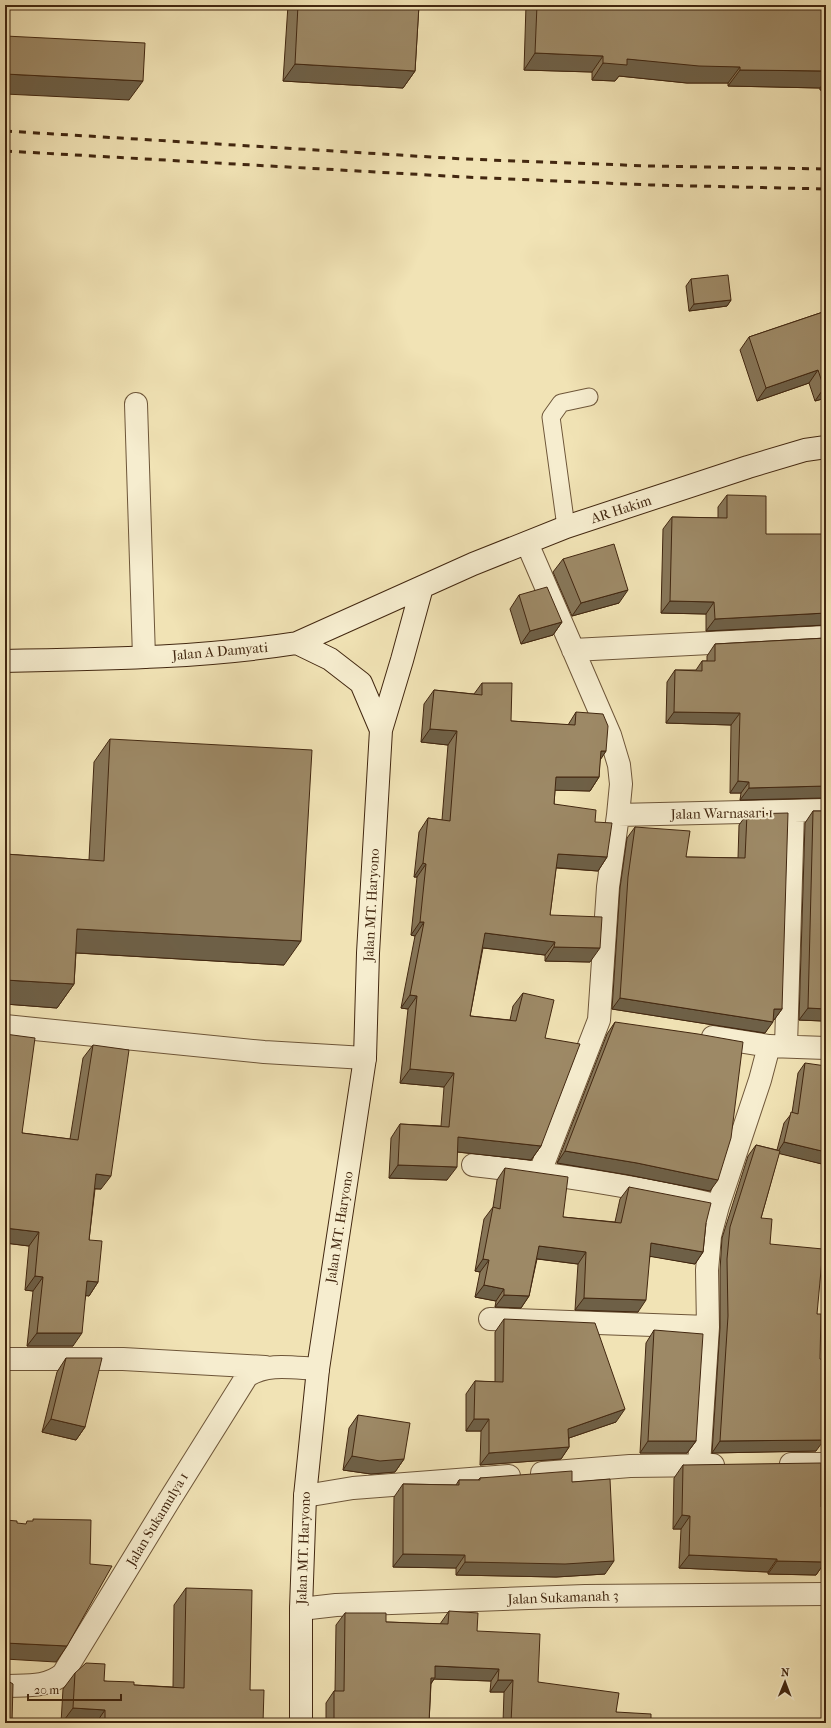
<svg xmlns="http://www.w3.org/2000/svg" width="831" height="1728" font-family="'IM FELL French Canon',serif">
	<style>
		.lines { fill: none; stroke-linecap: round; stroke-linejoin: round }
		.lane-casing { stroke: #6e5639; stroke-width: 19 }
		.street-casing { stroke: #6e5639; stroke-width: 24 }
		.secondary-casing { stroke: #422710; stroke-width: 24 }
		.lane { stroke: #f6edcf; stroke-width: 17 }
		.street { stroke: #f6edcf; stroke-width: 22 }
		.secondary { stroke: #f6edcf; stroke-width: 22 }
		.rail { stroke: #422710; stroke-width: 3; stroke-dasharray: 7 7; stroke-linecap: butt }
		.wall { fill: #877658; stroke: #422710 }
		.shaded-wall { fill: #6e6047; stroke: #422710 }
		.building { fill: #9d8966; stroke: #422710 }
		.labels { text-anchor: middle; stroke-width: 4; stroke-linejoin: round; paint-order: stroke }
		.street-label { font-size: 14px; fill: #422710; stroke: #f6edcf }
	</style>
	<rect width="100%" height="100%" fill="#f1e3b5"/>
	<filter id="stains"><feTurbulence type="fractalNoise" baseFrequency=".005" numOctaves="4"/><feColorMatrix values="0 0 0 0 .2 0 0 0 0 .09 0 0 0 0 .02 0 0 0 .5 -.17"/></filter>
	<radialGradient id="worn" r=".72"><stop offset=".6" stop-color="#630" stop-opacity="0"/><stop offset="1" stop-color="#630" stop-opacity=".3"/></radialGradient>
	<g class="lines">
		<g class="lane-casing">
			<path id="lane" d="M566,527l-15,-110 10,-14 28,-6"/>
		</g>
		<g class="street-casing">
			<path id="street" d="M136,404l8,253
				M527,543l83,192 9,30 2,19 -3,31 -10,72 -9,133 -59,152
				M573,650l253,-13
				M618,815l208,-5
				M5,1026l259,26 101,6
				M713,1037l56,9 57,2
				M786,1046l7,-235
				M473,1165c81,9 163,21 242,40
				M490,1319l218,8
				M5,1359h118l142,8
				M791,1464h35
				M699,1465l9,-138 -1,-57 3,-34 8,-30 42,-126 9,-34
				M542,1473l88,-7 83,-1
				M305,1496l48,-8 156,-12
				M301,1609l35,-4 249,-9 241,-2
				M5,1686c21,-1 41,2 58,-12l107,-175 77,-123c21,-14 47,-8 71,-7"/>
		</g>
		<g class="secondary-casing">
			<path id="secondary" d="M297,643l33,16 31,24 20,47
				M5,661c98,-2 196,-3 292,-18l176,-79 93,-37 182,-60 57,-17 21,-3
				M301,1723v-114l4,-113 13,-127 47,-311 3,-105 13,-223 21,-70 20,-73"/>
		</g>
		<use href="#lane" class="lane"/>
		<use href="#street" class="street"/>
		<use href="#secondary" class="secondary"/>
		<path class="rail" d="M5,131l459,28 186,7 176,3
			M5,151l459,26 187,8 175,4"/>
	</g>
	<path class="wall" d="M288,5h131l-4,66 -12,17 -120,-7z
		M526,5h277v3l23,1v81h-6v-2l-92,-2v-3h-41l-68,-7 -4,5 -23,-1v-8l-68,-2z
		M691,279l40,21 -4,6 -38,5 -3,-25z
		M826,311v87l-11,3 -6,-18 -52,18 -17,-51 9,-13z
		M727,495l39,39 60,91 -120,6v-17l-45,-1 2,-84 9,-12 46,1v-11z
		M563,559l56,44 -47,13 -19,-44z
		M519,595l43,27 -9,13 -32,9 -11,-35z
		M826,638v156l-3,4 -83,2 1,-7h-11l1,-68 -65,-2 1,-41 8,-12h21l6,-9h5v-5l8,-12z
		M482,683l29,38 57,4 8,-13 30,39 -6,8 -1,18 -9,14 -35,-1 -1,14 41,18 12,35 -9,14 -42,-3 -6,47 40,47 -45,-1v-6l-62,-7 -13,68 40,4 3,-14 10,-13 22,45 -4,108 -10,14 -74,-8 -10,28 -58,-2 2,-40 9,-14 41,2 3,-39 -44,-4 8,-74 -7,-1 14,-72 -4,-1 6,-58h-3l5,-45 9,-14 14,2 6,-75 -27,-3 3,-38 10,-14 40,4z
		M110,739l174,226 -208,-12 -2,31 -17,24 -52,-4v-150l84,6 5,-98z
		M813,811h13v206l-3,4 -24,-1 6,-197z
		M747,814l35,195 -8,11h-1l-8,13 -153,-24 8,-121 7,-50 8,-11 51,30 52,1 1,-33z
		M615,1022l95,169 -81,-16 -72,-12 50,-129z
		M5,1034l17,99 48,6 13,-81 10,-13 8,144h-6l-6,51 9,42 -9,14 -3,-1 -13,51h-46l6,-55 -8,-1 4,-44 -24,-3z
		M805,1063l21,102 -47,-12 -18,65 9,26 47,70 -1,137 -104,2 8,-125v-58l2,-32 26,-82 8,-11 21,5 7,-27 8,-10 6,-40z
		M505,1168l58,49 52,5 5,-23 9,-12 77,36 -3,29 -8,12 -45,-8 -12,56 -63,-2 3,-46 -41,-5 -8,37 -8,12 -26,-1 1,-6 -21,-4 5,-25 -5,-1 9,-52 9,-12 4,-27z
		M826,1237v22h-3z
		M504,1319l112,103 -47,16v9l-8,12 -81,6 1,-34h-15v-37l9,-13 20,1v-50z
		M654,1330l42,111 -9,12h-47l6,-110z
		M66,1358l19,69 -9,13 -34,-8 15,-60z
		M358,1415l46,44 -9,13 -24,2 -28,-4 6,-42z
		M683,1465l138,42 4,55 -9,13 -48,-1v-2l-89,-4 2,-39h-8l1,-51z
		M480,1478l92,4 33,92 -49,3 -100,-2v-7l-63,-1 1,-70 9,-13 53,1 3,-5h19z
		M186,1588l64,102 13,33h-202l2,-34 12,-16 29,8 30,4 39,2 1,-82z
		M449,1611l28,20 61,51 78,30 35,11h-148l1,-31h-14l1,-11 -57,-2 -3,5 -2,39h-103v-20l8,-12h1l1,-66 9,-12 41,9 54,2z"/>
	<path class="shaded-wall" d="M535,53l68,3 -11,16 -68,-2z
		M627,59l113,8 -12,16h-41l-68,-7 -4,5 -23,-1 11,-17z
		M295,64l120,7 -12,17 -120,-7z
		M740,70l86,1v8l-6,9 -92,-2z
		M5,74l138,7 -14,19 -124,-6z
		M826,81v9h-6z
		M731,300l-4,6 -38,5 5,-7z
		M818,370l-9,13 -52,18 9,-13z
		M824,388h2v10l-11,3z
		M628,590l-9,13 -47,13 9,-13z
		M670,601l44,1 -8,12 -45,-1z
		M826,613v12l-120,6 9,-12z
		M562,622l-9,13 -32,9 9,-13z
		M674,712l66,1 -9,12 -65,-2z
		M430,729l27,2 -9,14 -27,-3z
		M601,751h5l-9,14z
		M556,777h43l-9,14 -43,-1z
		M738,781l11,1 -8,11h-11z
		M826,786v8l-3,4 -83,2 9,-12z
		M558,854l49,3 -9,14 -49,-4z
		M423,863l3,1 -9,13h-3z
		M420,922h4l-9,14 -4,-1z
		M77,929l224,12 -17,24 -223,-13z
		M485,933l70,9 -10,13 -69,-8z
		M554,947l46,1 -10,14 -45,-1z
		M5,980l69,4 -17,24 -52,-4z
		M410,995l7,1 -9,13 -7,-1z
		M620,998l153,24 -8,11 -153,-24z
		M808,1008l18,1v8l-3,4 -24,-1z
		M774,1009h8l-8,11h-7z
		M410,1069l44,4 -10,14 -44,-4z
		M458,1137l83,9 -10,14 -82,-9z
		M784,1142l42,10v13l-49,-12z
		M565,1151l72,12 81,17 -8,11 -81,-16 -72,-12z
		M398,1165l59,2 -10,13 -58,-2z
		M96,1174l15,2 -10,13 -14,-1z
		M5,1228l34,4 -10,14 -24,-3z
		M651,1243l52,9 -8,12 -53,-9z
		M539,1246l47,6 -8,12 -47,-6z
		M826,1255v4h-3z
		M483,1259l6,1 -9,12 -5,-1z
		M35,1276l8,1 -10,14 -8,-1z
		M87,1281l11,1 -9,14 -12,-1z
		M484,1285l20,4 -8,12 -21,-4z
		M504,1295l25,1 -8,12 -26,-1z
		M584,1298l62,2 -8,12 -63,-2z
		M37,1333h45l-9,13h-46z
		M625,1409l-9,13 -56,19 8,-12z
		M51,1419l34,8 -9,13 -34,-8z
		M474,1419h15l-8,12h-15z
		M824,1440l-8,11 -104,2 8,-12z
		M648,1441h48l-9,12h-47z
		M569,1447l-8,12 -81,6 9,-12z
		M352,1456l52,3 -9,13 -24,2 -28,-4z
		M682,1515l8,1 -9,13h-8z
		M403,1554l62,1 -9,13 -63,-1z
		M689,1555l88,4 -9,13 -89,-4z
		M614,1561l-9,13 -49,3 -100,-2 9,-13z
		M777,1561l48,1 -9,13 -48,-1z
		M5,1643l62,3 -11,16 -51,-3z
		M435,1666l64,3 -8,12 -57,-2 -8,11z
		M498,1680h15l-9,12h-14z
		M73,1708l32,2 -9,13h-34z"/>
	<path class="building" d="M298,5h121l-4,66 -120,-7z
		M537,5h266v3l23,1v62l-86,-1v-3l-41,-1 -72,-7v6l-24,-2v-7l-68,-3z
		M5,36l140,7 -2,38 -138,-7z
		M728,275l3,25 -37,4 -3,-25z
		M826,311v77h-2l-6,-18 -52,18 -17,-51z
		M727,495l39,1v38h60v79l-111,6 -1,-17 -44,-1 2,-84 55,1z
		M614,544l14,46 -47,13 -18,-44z
		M547,587l15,35 -32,9 -11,-36z
		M826,638v148l-77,2v-6l-11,-1 2,-68 -66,-1 1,-42 27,1v-10h13v-17z
		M482,683h30l-1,38 64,4 1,-13 27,2 5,12 -2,25h-5l-2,26h-43l-2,27 42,6 -1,12 17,1 -5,34 -49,-3 -8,61 52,2 -2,31 -46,-1 1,-5 -70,-9 -15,83 46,5 7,-28 31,7 -9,38 35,6 -39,102 -83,-9 -1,30 -59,-2 2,-41 49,3 5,-54 -44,-4 7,-73 -7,-1 14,-73h-4l6,-58 -3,-1 5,-45 22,3 7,-90 -27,-2 4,-39 48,5z
		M110,739l202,11 -11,191 -224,-12 -3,55 -69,-4v-126l99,7z
		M813,811h13v198l-18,-1z
		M788,813l-6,196h-8l-1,13 -153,-24 8,-121 7,-50 55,4 -4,26 59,1 2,-44z
		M615,1022l83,12 45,8 -12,96 -13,42 -81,-17 -72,-12z
		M5,1034l30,4 -13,95 56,7 15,-95 36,5 -18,126 -15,-2 -7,66 13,1 -4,41 -11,-1 -5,52h-45l6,-56 -8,-1 4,-44 -34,-4z
		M805,1063l21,3v86l-42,-10 7,-30 7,2z
		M756,1145l24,6 -19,67 11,1 -2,25 53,5 -6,65h4l-1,45 6,1v19l-2,61 -104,1 8,-125 -1,-57 3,-32z
		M505,1168l63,9 -5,40 58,6 8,-36 82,16 -5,20 -3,29 -52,-9 -5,57 -62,-2 2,-46 -47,-6 -10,50 -25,-1v-6l-20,-4 5,-25 -6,-1 10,-52 7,2z
		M504,1319l91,4 30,86 -57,20 1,18 -80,6v-34h-15l1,-38 28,1z
		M654,1330l49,4 -7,107h-48z
		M66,1358h36l-17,69 -34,-8z
		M358,1415l52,8 -6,36 -24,2 -28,-5z
		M821,1463v44h5l-1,55 -48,-1v-2l-88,-4 1,-39 -8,-1 1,-50z
		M572,1471v11l38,-3 4,82 -49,3 -100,-2v-7l-62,-1v-70l56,1v-5h21v-2z
		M33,1519l58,1 -1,44 22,2 -45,80 -62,-3v-123l12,1v2l9,1 1,-3h6z
		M186,1588l66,2 -2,100h14l-1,33h-158v-13l-32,-2 2,-35 11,-10 19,1 -1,17 30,1v3l50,3z
		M449,1611l29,2 -1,18 63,3 -2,48 81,11 -3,19 35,2v9h-140l2,-43h-15l1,-11 -64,-3v12h-4l-2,45h-95v-32h10l1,-78h41v9l62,2z
		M5,1679l8,5 -1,39h-7z"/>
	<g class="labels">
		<g class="street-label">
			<text transform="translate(621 509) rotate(-18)" y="5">AR Hakim</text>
			<text transform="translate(220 651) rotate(-5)" y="5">Jalan A Damyati</text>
			<text transform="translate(722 813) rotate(-1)" y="5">Jalan Warnasari 1</text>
			<text transform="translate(371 905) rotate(-87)" y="5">Jalan MT. Haryono</text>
			<text transform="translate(339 1227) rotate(-81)" y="5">Jalan MT. Haryono</text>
			<text transform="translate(157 1519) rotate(-59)" y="5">Jalan Sukamulya 1</text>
			<text transform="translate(303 1548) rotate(-88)" y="5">Jalan MT. Haryono</text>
			<text transform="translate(563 1597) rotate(-2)" y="5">Jalan Sukamanah 3</text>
		</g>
	</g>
	<rect width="831" height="1728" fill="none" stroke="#f1e3b5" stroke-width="20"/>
	<rect x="6" y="6" width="819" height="1716" fill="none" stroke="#422710" stroke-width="2"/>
	<rect x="10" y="10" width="811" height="1708" fill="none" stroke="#422710"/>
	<g transform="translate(785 1682) rotate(1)" stroke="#f6edcf" stroke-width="3" paint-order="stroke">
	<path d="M0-3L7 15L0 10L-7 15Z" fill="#422710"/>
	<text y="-6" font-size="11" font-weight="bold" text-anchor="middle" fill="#422710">N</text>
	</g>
	<path d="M28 1694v6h93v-6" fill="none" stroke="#422710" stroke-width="2"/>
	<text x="34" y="1694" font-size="12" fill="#422710" stroke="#f6edcf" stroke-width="3" paint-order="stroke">20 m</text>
	<rect width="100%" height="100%" filter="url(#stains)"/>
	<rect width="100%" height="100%" fill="url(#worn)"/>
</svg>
